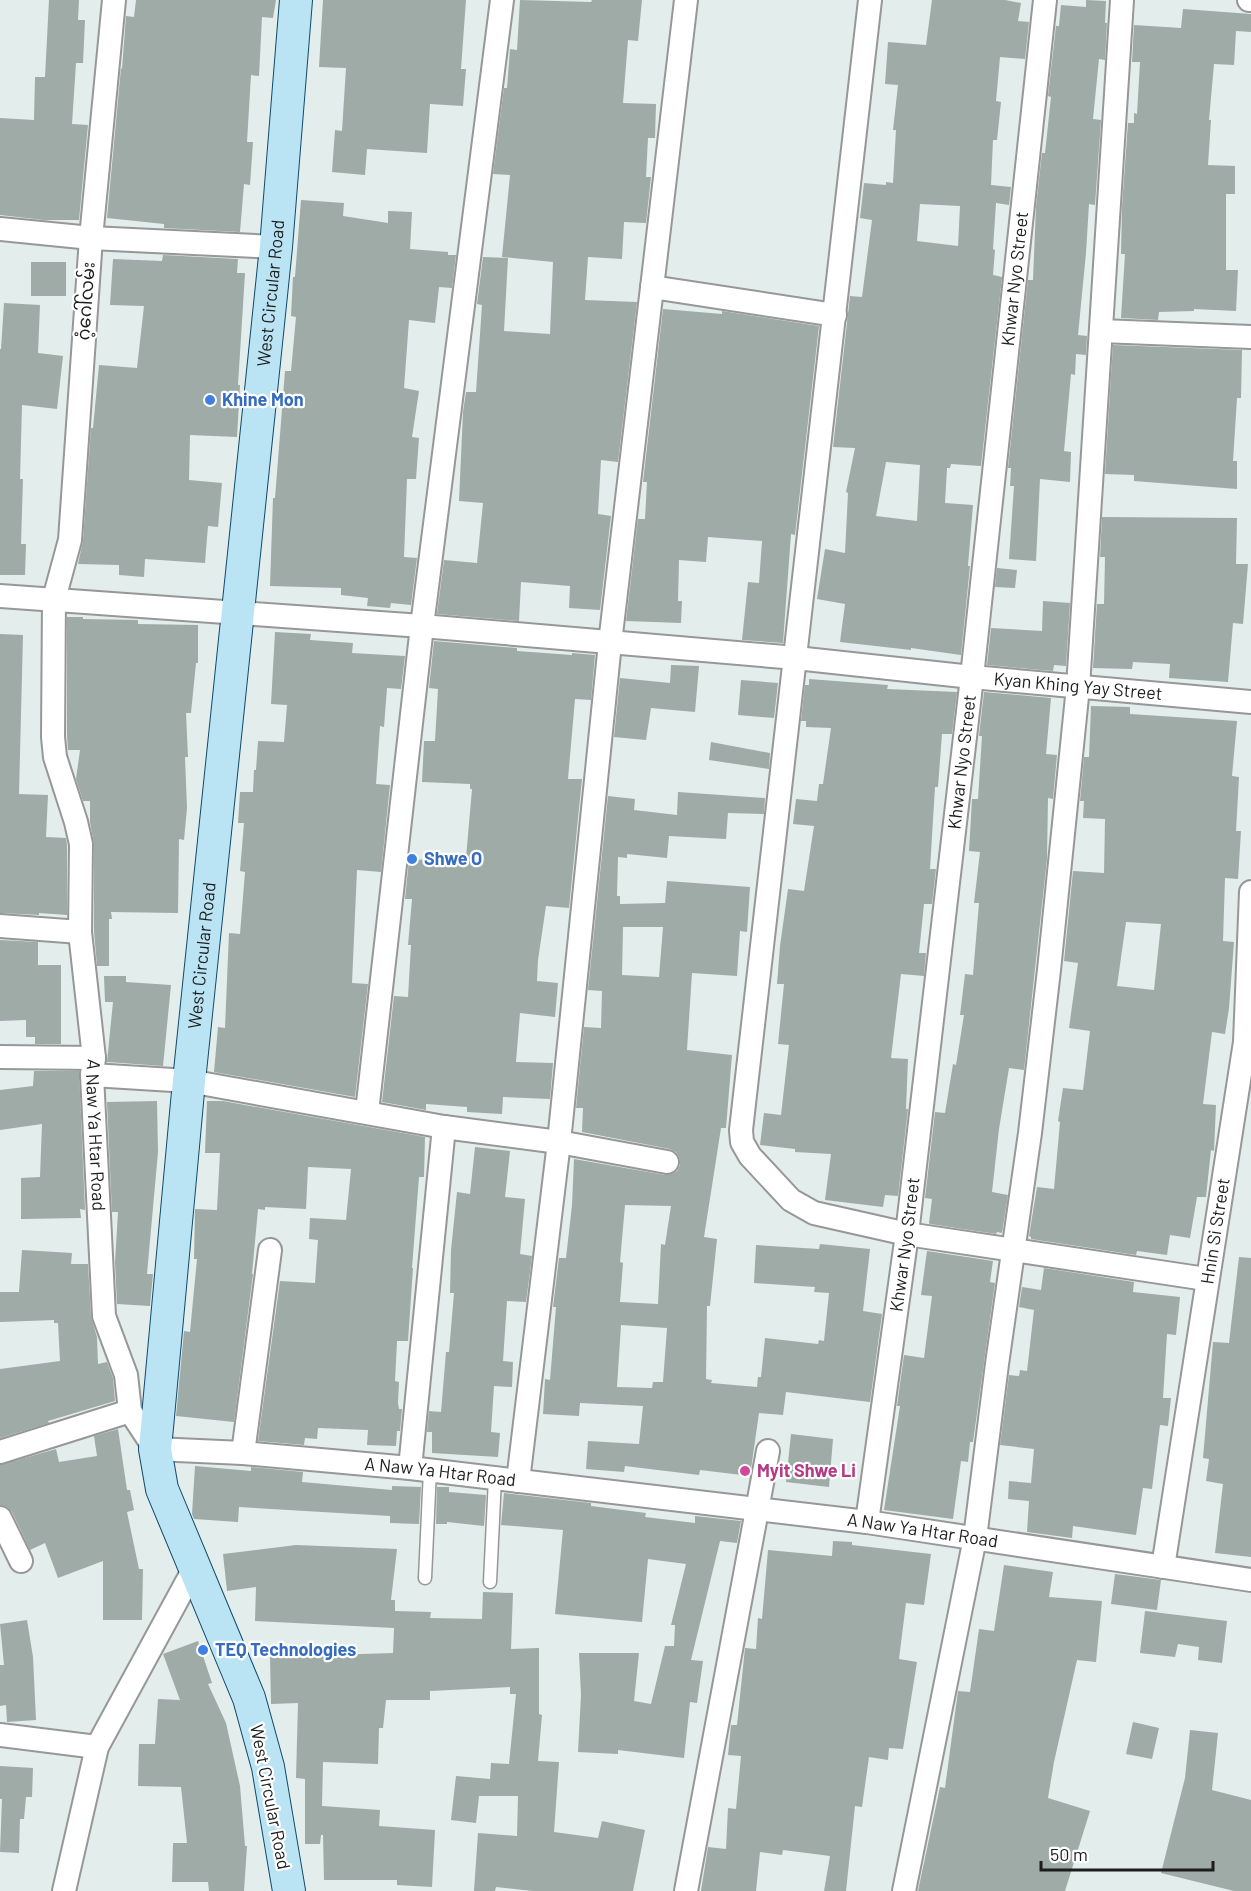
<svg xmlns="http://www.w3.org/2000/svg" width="1251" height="1891" font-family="Barlow,'Noto Sans Myanmar',sans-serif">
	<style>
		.building { fill: #9faba7; fill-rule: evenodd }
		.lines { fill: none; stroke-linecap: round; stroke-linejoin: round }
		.lane-casing { stroke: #979797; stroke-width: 15 }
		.street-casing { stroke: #979797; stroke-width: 26 }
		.secondary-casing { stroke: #0d4a6a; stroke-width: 34 }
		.lane { stroke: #fff; stroke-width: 12 }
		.street { stroke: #fff; stroke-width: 22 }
		.secondary { stroke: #bae3f4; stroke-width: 32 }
		.shop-dot { fill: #3f7fe0; stroke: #fff; stroke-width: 2 }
		.hotel-dot { fill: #d1479c; stroke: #fff; stroke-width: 2 }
		.labels { text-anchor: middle; stroke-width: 4.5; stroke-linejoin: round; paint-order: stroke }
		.street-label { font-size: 18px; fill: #1d1d1d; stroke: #fff }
		.shop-label { font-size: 18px; font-weight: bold; fill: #366cbe; stroke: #fff; text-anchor: start }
		.hotel-label { font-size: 18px; font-weight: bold; fill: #b23c85; stroke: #fff; text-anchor: start }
	</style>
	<rect width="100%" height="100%" fill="#e3edec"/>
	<path class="building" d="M49,0h30l-1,20h7l-2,43h-7l-4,61 16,1 -9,95h-35l-44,-5v-97l34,2 1,-43h10z
		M136,0h140l-3,18 -11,-1 -3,59 -8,-1 -4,67h6l-3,43 -6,-1 -4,48 -76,-4v-4l-57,-6 14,-150 1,1 4,-53 8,1z
		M323,0h143l-5,69h5l-3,37 -33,-2 -3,49 -60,-4 -2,26 -33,-3 3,-42 7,1 4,-63 -27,-1z
		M520,0l71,2 1,-2h50l-4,41 -10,-1 -5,63 33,1 -1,34h-7l-2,39h5l-5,46 -22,-1 -2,37 -34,-2 -3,43 52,2 -19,160 -17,-2 -3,54 13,2 -11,94 -31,-2 1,-22 -49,-4 -2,39 -82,-7 7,-54 33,3 6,-60 -24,-2 4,-89 3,-20h10l6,-87 -5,-1 6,-47 25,1 -4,73 46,3 3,-72 -51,-5 8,-82 -17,-1 11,-86h3l3,-39 7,1z
		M932,0h73l16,3 -3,18 11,1 -4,37 -25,-2 -4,44 5,1 -4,38h-4l-2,45 20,2 -2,18 -13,-2 -3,46 2,1 -2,25 9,2 -21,189 -30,-2 -1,4h-3l-2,35 28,2 -5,61h2l-9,89 -50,-7v2l-71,-8 5,-38 -28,-5 8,-50 20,4 3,-60 -2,-1 9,-44 -22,-1 17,-151 12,1 10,-77 -12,-2 4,-35 22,2v-3l7,1 3,-53h-3l5,-45 -13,-1 3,-42 38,3zM920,204l40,2 -2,40 -41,-5zM886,462l34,3 -3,56 -41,-5z
		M1086,0l20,1 -1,22h2l-2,37 -6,-1 -6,60 8,1 -6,85 -6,-1 -3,49 -8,82 9,1 -1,19 -10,-1 -1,21 -4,-1 -7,77 7,1 -1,30 -30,-3 -4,82 -27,-2 5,-73h-4l1,-18h-3l20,-188h5l3,-73 6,-54h3l6,-56 -3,-1 8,-70h3l2,-21 25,2z
		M1183,9l68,5v18l-15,-1 -2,34 -20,-1 -5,56h2l-3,45 27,1v28h-9v76h12l-2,41 -42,-2v2l-35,1 -1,8 -37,-2 4,-64h-4l1,-47 6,-84h6v-10l3,1 3,-52h-8l2,-37 47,3z
		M301,200l43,3 -1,13 45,7v-12l24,1 -2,37 38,3v3h8l-4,33 -13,-1 -4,36 -26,-3 -5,68 15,3 -7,46 7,1 -3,41h-9l-3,78 13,1 -6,47 -20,-2 -1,5 -23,-2 1,-8 -27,-3v-7l-71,-2 3,-88h2l10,-127h6l5,-54 -5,-1 2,-39h2z
		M163,255l75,4 -1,14h8l-7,112h2l-3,52 -47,-2 -1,45 33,3 -4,44 -10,-1 -3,37 -60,-4 -1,18 -25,-2v-10l-41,-1 5,-23 8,-113h2l6,-63 38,3 7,-62 -34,-1 3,-46 49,2z
		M31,262h35v34h-35z
		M4,303l36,2 -2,48 25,3 -6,53 -35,-4 -2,74h3l-2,65h5l-1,31h-25v-226h1z
		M663,309l59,5v-3l97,15 -24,209 -4,-1 -8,109 -41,-3 6,-58 11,1 3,-42 -54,-4 -2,25 -27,-2 -1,41h4l-1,22 -55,-2 12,-102h7l2,-37h-4z
		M1113,345l129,5 -1,48h-4l-4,63h4v28l-103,-8v-6l-29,-1z
		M1102,517l135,1 -1,46h12l-5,60 -10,-1 -5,59 -59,-4 1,-14 -37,-2 -1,7 -39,-1 4,-64h7l1,-47h-5z
		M997,568l20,2 -2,18 -20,-1z
		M1043,601l27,2 -4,63 -12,-1 -1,6 -66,-6 4,-37 51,3z
		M67,617h16v2l55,1v4l60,1v38h-2l-5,50h-5l2,44h-3l2,51 -3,32 -5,-1 -1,74 -67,-1 1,7h-3v47h-12l-3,-35v-87l-4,-22v-21h-7l-7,-22 4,-29h-12l-1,-14z
		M275,632l36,2 -1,6 43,3 -1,10 53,3 -4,33 -14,-1 -3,39 -4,-1 -4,58 14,1 -9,87 -24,-2 -5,113 16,1 -13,113 -141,-25 4,-45 7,1 4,-95 11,1 5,-62 -5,-1 4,-48h-6l2,-31h13l1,-22h2l2,-29 26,1 3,-37 -16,-1z
		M0,634l23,1 -4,159 29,1 -2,42 20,1 1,7v70l-28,-2v2l-39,-2z
		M434,641l83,7v3l55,4v-2l23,2 -4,45 -16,-1 -7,80h14l-13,129 -23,-2 -8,54 -1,21 21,2 -3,34 -35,-4 -4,49 37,1 -3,36 -47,-2 -1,17 -35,-2v-5l-41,-3v6l-44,-8 12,-106 14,1 3,-52h-3l4,-46h-7l4,-39 57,-2 6,-69h-2v-5l-48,-2 2,-41h11l3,-52 -9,-1z
		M671,665l28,1 -4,46 -44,-4 -5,32 -32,-3 6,-59 50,5z
		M809,679l79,6 -1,4 70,3 -5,42h-10l-4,53h-3l-5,82h6l-4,35h-8l-5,49h7l-2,23 -23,-2 -10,84 17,1 -2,50h2l-10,87 -13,-1 -2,12 -58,-7 6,-46 -36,-2v-3l-35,-4 4,-32 17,2 8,-70 -11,-1 6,-60h-7l3,-38 8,-57 16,2 10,-65 -21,-2 3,-25 21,2 2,-17h4l8,-56 -25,-1v-6h-5l4,-36h4z
		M741,680l37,3 -4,35 -36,-3z
		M984,692l67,6 -5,56 11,1 -4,44 -5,-1 -1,61 -23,211 -15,-2 -10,61 -7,63 16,3 -6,38 -5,-1 -1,2 -66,-10 -1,-1 3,-24 -7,-1 10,-86 10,1 8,-49 3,1 8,-50h-4l5,-41 8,1 6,-72h-5l6,-51 -11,-1 3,-52h6l4,-63h-3z
		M1091,706l39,1v7l107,7 -5,55 7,1 -3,54h5l-3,48 -13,-1 -2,63 11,1 -5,66 -4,26 -13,-2 -9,72 13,1 -2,46 -3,-1 -5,47h-9l-7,41 -20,-3 -3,20 -30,-4 -1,4 -105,-16v-2l-2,-1 8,-49 17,2 6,-67 -2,-1 5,-33 20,2 7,-59 -21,-3 9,-65 -14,-2 9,-90 31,2 1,-54 -22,-1 1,-17h-4l4,-44h5zM1126,922l35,2 -7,66 -37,-4z
		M711,742l59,11 -1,16 -60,-9z
		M678,792l87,6 -1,16 -36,-1 -2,26 -57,-3 -2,22 -40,-4v4l-9,-1 -1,39h3v8l45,-1 2,-22 83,6 -3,45 -7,-1 -3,45 -45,-3 -5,77 45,5 -6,73h-5l-17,109 13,2 -7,67h-3l-1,73 6,1 -1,3 46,4 1,-10h3l4,-39 53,6 1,-4 5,1 5,-48 -15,-1 1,-5 -61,-4 2,-38 63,4 1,-5 50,5 -7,62 19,3 -12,88 -84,-10 -3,23 -24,-2 -9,63 -50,-6 -1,5 -74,-9 -1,6 -38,-3 2,-28 51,3 4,-38 -63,-3 -1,13 -36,-2 2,-35 5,1 6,-73h-3l6,-49h7l6,-53 2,-46 91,16 7,-1 5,-3 3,-6 -1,-8 -3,-5 -6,-3 -88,-17 1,-24h-7l8,-81 17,1 1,-37 -14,-1 20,-194 27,3 -1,11 43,5zM623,927h40l-4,50 -37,-2zM625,1205l46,1 -6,39 -4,-1 -3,60 -38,-2 3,-39 -3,-1zM621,1325l46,3 -4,54h-10l-1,6 -35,-1z
		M0,940l38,2v23h23v79h-26v-7h-9v-17l-26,1z
		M104,976h22v6l45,3 -8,81 -56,-4 6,-60h-8z
		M34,1071h45l6,139 -5,-1 1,9 -60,1v-41l19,-1 2,-53 -42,6v-40l33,-4z
		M157,1101l1,51 -11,122h6l-3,32 -33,-2 -2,-42 3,-50h-6l-5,-110z
		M207,1101h16l202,36 -1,40h-5l-7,91h1l-5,73h-11l-2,40 4,1 -1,21 1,6h3l-2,22h-3l-1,15 -29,-1 1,-15 -50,-2 -1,11 -12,-1 -1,7 -46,-4 22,-160 35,2 3,-43 -9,-1 1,-21 36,2 5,-51 -43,-2 -2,42 -41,-2v3l-7,-1 -6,65h1l-19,148 -58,-6 8,-85 6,1 7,-73h-3l1,-50 22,1 3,-57h-15z
		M475,1147l35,4 -5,46 20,2 -5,55 12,2 -6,46 -19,-1 -4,60 10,1 -1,25 -18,-1 -3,46 9,1 -2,24 -66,-4v-21h-5l2,-21 12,1 5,-60h3l5,-59h-4l1,-43 6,-58 13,2z
		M22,1250l50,3 -1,11h17l3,53 6,20 1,27 9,-2 6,16 2,23 -67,20 1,2 -49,15v-69l60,-8 -2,-38h-4v-3l-54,2v-30h19z
		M927,1251l66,10 -3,21 5,1 -22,159h-3l-2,20 -7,-1 -8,58 -69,-9 16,-104h-3l7,-51 20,3 8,-62 -11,-1z
		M1239,1257l12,1v299l-36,-4 8,-69 -17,-3 3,-22 -6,-1 10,-116 16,1z
		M1044,1268l90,14 -1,10 47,5 -4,38 -9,-1 -4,64h8l-3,28 -8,-1 -8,64 -9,-1 -7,47 -63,-9 -1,12 -45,-6 2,-31 -21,-2 1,-18 22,2 3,-34 -34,-4 9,-70 10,1 1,-6 7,1 7,-61 -15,-3 3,-20 19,3z
		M118,1429l9,61h3l4,20 -7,2 12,57h4l-1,51h-39v-59l-45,17 -13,-35 -15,7 -18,-38 -5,-5 -7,-2v-40l56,-16 3,13 38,-6 -3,-20z
		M791,1434l42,5 -4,48 -43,-5z
		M195,1466l56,5v-4l52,5 -1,10 90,8v-4l29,1 -2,37 -29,-1v-7l-151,-9 -1,15 -44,-3 -2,-5z
		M437,1487h12v5l37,3 -2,31 -37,-4v2h-11z
		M504,1493l87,10v3l55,7 -1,4 50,6v-7l46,5 -4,22 -17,-2 -29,119 12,1 -6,42 -7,-1 -6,56 -66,-8v4l-40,-2 3,-57 -2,-42h60l-5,48 17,3 14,-58h9l1,-21h-4l15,-61 -38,-5 -6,63 -87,-8 8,-84 -62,-5z
		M833,1541l19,1v3l79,9 -7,51 -18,-2 -7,56 18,3 -14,87 -14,-1 -1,12 -19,-3 -7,50 -7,-1 -9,85h-22l6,-35 -47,-6 -1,5 -22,-3 -4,39h-55l7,-44 18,2 2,-41 8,1 5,-53 -13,-1 3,-30h6l8,-77 11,1 2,-31 4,1 6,-69 64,6z
		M296,1545l101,4 -6,51h4v11l36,1 -1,6 52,1 1,-27 30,1 -2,56 28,-1v66l3,1 -4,46 21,1 -5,70 44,6 4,-17 43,9 -12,61h-100l-37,-4 -1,4h-21l4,-58 39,3 1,-40h-39l-3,27 -25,-3 5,-44 34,3 1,-16 18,1 7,-70h-6v-7l-80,4v9h-44l-3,28h-4l-1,36 -55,-2 -1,44 58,4 -1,16 56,4 -3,57 -35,-2v-5h-73l-1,-45h-2l-1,9h-15v-65l-9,-1 2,-75 -27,1 -1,-47 123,-4 1,-25 -139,-7 1,-34 -29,4 -4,-37z
		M1004,1565l49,7 -4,25 53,4 -6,61 -19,-2 -23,102 -6,36 42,13 -25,80h-147l22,-104 5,1 13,-97 12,1 9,-63 15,2z
		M1115,1574l46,6 -4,30 -46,-6z
		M1145,1611l82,10 -5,42 -24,-3 1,-13 -21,-3 -3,13 -35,-4z
		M27,1620l6,37 3,63 -29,2 -1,-17 -6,1v-41h4l-4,-41z
		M198,1641l14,42 -4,1 18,39 14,63 5,60h2l-3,45h-35l-1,-9h-36l1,-39h14l-6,-56 -43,-1 1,-42h16l3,-45 22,1 -17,-46z
		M1133,1722l26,6 -7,31 -26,-5z
		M1190,1730l28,3 -6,57 39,10v91h-17l-73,-18 24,-95z
		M0,1766l33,2 -1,29h-6l-2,22h-4l-1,34 -19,-1 2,-53h-2z"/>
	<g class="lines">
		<g class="lane-casing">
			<path id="lane" d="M425,1578l5,-108
				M490,1582l5,-104"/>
		</g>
		<g class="street-casing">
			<g id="street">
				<path id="s1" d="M114,0l-23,238 -21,302 -16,59 -1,138 2,20 21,65 5,22 -1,88 14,126 -2,17 12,241 22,59 4,36 25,38 88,4 167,15 457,54 384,58"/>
				<path d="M870,0l-129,1130 1,12 8,14 41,44 23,13 93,21 299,45"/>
				<path d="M1249,0h2"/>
				<path d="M0,229l91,9 185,9"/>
				<path d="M652,287l183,28"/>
				<path d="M1101,331l150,6"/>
				<path id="s2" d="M0,596l422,30 374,32 176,19 279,25"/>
				<path d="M0,926l80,6"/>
				<path d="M0,1057l94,1"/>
				<path d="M92,1075l97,6 255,46 115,15 108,20"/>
				<path d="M367,1112l55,-486 80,-626"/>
				<path d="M0,1452l130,-41"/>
				<path d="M243,1453l27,-203"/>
				<path d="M410,1468l34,-341"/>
				<path d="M518,1481l41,-339 51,-499 76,-643"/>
				<path d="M0,1518l21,43"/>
				<path id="s3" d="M867,1522l40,-288 65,-557 73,-677"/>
				<path id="s4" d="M1163,1567l82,-525 6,-150"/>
				<path d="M0,1735l97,12"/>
				<path d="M64,1891l33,-144 98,-180"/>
				<path d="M686,1891l82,-440"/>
				<path d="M904,1891l71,-353 22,-174 33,-231 19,-163 29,-283 44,-687"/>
			</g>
		</g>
		<g class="secondary-casing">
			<g id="secondary">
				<path id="s5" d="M289,1891l-21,-124 -19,-69 -87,-209 -7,-40 34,-368 87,-834 20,-247"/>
			</g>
		</g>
		<use href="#lane" class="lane"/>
		<use href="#street" class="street"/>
		<use href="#secondary" class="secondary"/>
	</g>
	<g class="shop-dot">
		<circle cx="210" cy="400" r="6"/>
		<circle cx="412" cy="859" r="6"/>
		<circle cx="203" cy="1650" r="6"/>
	</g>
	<circle class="hotel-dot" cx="745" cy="1471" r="6"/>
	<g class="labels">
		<g class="street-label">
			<text dy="6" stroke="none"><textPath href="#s3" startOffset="1252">Khwar Nyo Street</textPath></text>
			<text dy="6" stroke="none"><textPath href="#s5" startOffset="1626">West Circular Road</textPath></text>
			<text transform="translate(86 301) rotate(-86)" y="6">ဂံ့ဂေါ်လမ်း</text>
			<text dy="6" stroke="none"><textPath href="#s2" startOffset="1082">Kyan Khing Yay Street</textPath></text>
			<text dy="6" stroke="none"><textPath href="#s3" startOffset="766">Khwar Nyo Street</textPath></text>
			<text dy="6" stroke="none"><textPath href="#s5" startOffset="960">West Circular Road</textPath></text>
			<text dy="6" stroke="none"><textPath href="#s1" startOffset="1144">A Naw Ya Htar Road</textPath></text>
			<text dy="6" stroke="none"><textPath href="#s4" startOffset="340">Hnin Si Street</textPath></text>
			<text dy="6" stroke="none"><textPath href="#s3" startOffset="280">Khwar Nyo Street</textPath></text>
			<text dy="6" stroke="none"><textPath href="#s1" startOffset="1756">A Naw Ya Htar Road</textPath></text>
			<text dy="6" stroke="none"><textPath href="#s1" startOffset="2242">A Naw Ya Htar Road</textPath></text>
			<text transform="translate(270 1797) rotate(79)" y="6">West Circular Road</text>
		</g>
		<g class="shop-label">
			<text x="222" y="406">Khine Mon</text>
			<text x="424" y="865">Shwe O</text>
			<text x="215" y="1656">TEQ Technologies</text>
		</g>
		<g class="hotel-label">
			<text x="757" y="1477">Myit Shwe Li</text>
		</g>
	</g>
	<path d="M1041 1861v9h172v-9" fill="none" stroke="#1d1d1d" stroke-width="3"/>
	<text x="1050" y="1861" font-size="18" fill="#1d1d1d" stroke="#ffffff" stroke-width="4.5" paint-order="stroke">50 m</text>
</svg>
